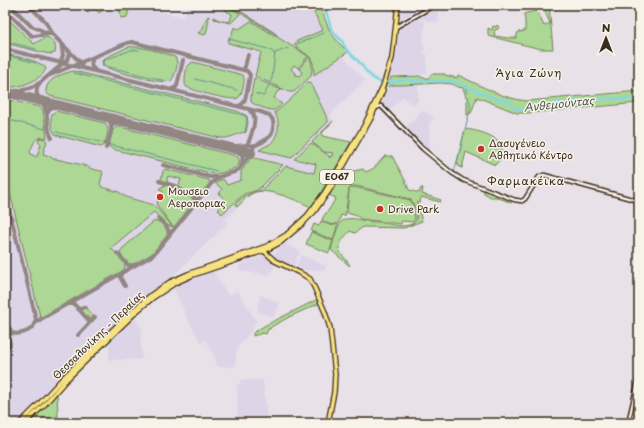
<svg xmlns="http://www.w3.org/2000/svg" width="644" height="428" font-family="'Playpen Sans',sans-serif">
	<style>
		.built { fill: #ddd4e8 }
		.green { fill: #acd795; stroke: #74805a }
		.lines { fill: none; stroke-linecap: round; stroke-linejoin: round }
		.stream { stroke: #689292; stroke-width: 1 }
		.river { stroke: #86d7e0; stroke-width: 2.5 }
		.taxiway { stroke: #928683; stroke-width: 4 }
		.runway { stroke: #928683; stroke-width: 10 }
		.minor-casing { stroke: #3b2a1e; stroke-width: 5.5 }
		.major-casing { stroke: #3b2a1e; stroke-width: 6 }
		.highway-casing { stroke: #3b2a1e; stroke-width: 8 }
		.minor { stroke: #f7f3e8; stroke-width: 2.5 }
		.major { stroke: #f7e281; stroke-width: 3.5 }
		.highway { stroke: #f7e281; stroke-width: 4.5 }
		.poi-dot { fill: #c8321e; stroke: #f7f3e8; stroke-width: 1.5 }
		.labels { text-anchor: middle; stroke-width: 3; stroke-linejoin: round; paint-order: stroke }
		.shield { fill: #f7f3e8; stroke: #73665b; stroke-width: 1 }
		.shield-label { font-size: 9px; font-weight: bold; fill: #3b2a1e }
		.poi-label { font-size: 10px; fill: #3b2a1e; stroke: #f7f3e8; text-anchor: start }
		.street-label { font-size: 10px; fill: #3b2a1e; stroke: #f7f3e8 }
		.neighbourhood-label { font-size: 11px; letter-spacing: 1px; fill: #3b2a1e; stroke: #f7f3e8 }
		.water-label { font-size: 11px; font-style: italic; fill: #4e554e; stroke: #f7f3e8 }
	</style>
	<rect width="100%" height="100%" fill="#e8e1e8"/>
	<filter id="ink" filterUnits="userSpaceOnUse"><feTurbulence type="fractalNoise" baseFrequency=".025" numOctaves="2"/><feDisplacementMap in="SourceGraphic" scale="8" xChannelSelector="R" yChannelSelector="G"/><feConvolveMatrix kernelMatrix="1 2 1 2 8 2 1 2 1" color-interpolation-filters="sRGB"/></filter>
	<g filter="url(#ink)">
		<path class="built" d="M5,5h134l-2,6h4l1,-4 41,10 1,-3h1l2,-9h124l32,50 3,4v1l19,20 -35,35 4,7 -13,12 1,2 29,6 -31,52 -9,13 -20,-9 -28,-7 -11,2 -27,27 3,3 -57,55 1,2 -19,11 -17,14 -70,68 -41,43 -9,7h-11z
			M403,5h23l-25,14z
			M438,6l1,17 -22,-5z
			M415,19l10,2 -2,21h1v12h3v20l-20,1h-16l4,-18 4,-27 4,-4z
			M393,85h25v17h-2l-3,3 -10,-8 -15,15 -7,-7 7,-18z
			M422,110l13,8 -4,3 -2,2v18l2,10 4,7 -31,-30 15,-12 -1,-2z
			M283,242l17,9 -7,17 -14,-7 -5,-4v-2l5,-8z
			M301,255l25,11 -1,4h-15l-2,2 -3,-3 -2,1 -2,-2h-2l-3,-2z
			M263,256l4,1 9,7 -7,11 -29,-4 -2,-4 1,-2z
			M213,271l15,24 10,-4 18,30 -5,11 -13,15 -2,5v11l-2,3 -2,1h-12l-3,-1 -2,-8 -9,-18 -5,3 -13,-23 -15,-33 19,-9z
			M260,295l20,8 -7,15 -16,-7z
			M134,317l9,13 -3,4 2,25 -33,1v-19z
			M240,380h22l1,1 4,37h-30v-33l3,-1z"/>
		<path class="green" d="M92,5h15l1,4 -2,-1 -7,5 -3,-3 1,-1 -1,-1 -2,3 -2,-2 -5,4 -1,-1z
			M113,5h17l-3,12 -6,1 -2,-11z
			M218,5h8l14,9 -9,9 -17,-4v-2c3,3 12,6 16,4l2,-7 -6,-3v-1z
			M228,5h3l44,28 3,3z
			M310,5h7l6,9 6,15 1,3 10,12 8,8 -34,23 -1,-12 -3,-6 -16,-12 3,-4 26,-11z
			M536,5h13l4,44h-12l-53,-13v-8l4,2 1,-4 3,1 1,-2 2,2 -1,2 -3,1 -1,2 1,4 13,2h8l2,-6 7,-1v-11l-1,-6 2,-1 10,-2 2,2 6,13 6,-3 -6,-13 -3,-3 -2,1 -3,-1z
			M5,16l29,28 12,-7c7,2 11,8 9,16l-4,1 -6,-1 -40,-10z
			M209,16l-1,4h1l-3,14 -2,1 -6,-2 4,-3 5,-13z
			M251,21l57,35 -10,12 -4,-3 -3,4 4,4 1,2 3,1 3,-3 -1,-2 -2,-2 10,-12c4,5 3,12 2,19l-17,16h-5l-34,-16 6,-24 -33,-9v-1l1,-5h2l3,-10 5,2z
			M128,47c9,-2 38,6 47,10 5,7 0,18 -4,24 -9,4 -58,-10 -68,-15l-1,-5 3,-3z
			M5,54c12,3 32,5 41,14 -2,10 -22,18 -32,19 -3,0 -6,-2 -9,-2z
			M193,62l50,13c2,4 1,7 0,12 -1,3 -2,9 -5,11 -4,4 -43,-7 -49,-10 -3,-1 -3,-1 -4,-4 0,-8 0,-19 8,-22z
			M73,71l10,2 154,38 10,5 1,7 -2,9c-10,1 -14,7 -26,6l-170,-42 -4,-3c-1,-14 15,-19 27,-22z
			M431,74h14v1l12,3 1,-3c22,10 45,24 69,26l112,-10v12l-111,10h-11l-40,-16 -6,16 -4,2v-15l-4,-12 -5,-1 -6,-3 -11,-1 -39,2h-9l-5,2 3,-10 29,-1 3,2h6z
			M254,78l28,12 -5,2 -3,6 8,6c-2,2 -6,6 -8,6 -4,1 -20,-5 -23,-8v-6z
			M308,82h2l18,38v2l-37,36 -32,-8c3,-2 7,-4 11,-6 9,-8 11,-23 4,-32h2c7,-6 14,-12 20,-18 4,-4 8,-9 12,-12z
			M5,99l35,8 3,3 4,28c-12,-4 -13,6 -17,13l1,3 5,3 1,-1 4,-11 -3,-5 2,-2 5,1 2,2 -4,13 7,2 3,3h3l27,6 1,2 1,-2c4,4 11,5 17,6l1,1 -3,12 2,3 17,5 5,4 5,2 25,7 15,17 3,5 -5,-2 -13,-13 -43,36 13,14 1,5 -2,4 -81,46 -2,-1 -2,-7 -33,-137z
			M56,111l49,12c6,6 1,14 0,21l-4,3 -45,-12c-5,-5 -6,-15 -4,-21z
			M333,121l-11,12v3l29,6 -31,52 -9,13c-13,-6 -47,-22 -60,-13 -5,3 -9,9 -14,13l-2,-3 9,-8 17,-6 25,-24 28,7 2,-9 -22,-5 17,-16 18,13 1,2v-2h2l1,-3 -9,-1 -12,-10z
			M116,127h4l113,28 5,2c1,3 2,4 1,7 -2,5 -19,10 -25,10l-102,-25 -2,-2 -1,-2 4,-15z
			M465,129c9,1 22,4 29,9 5,4 8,11 10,17l-9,10 -29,-13 -4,16 -3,-1 -1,-3 -1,-1z
			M385,156h7l14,26 3,8 10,3 2,-5h2l-1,6 19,6 -1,2 -19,-5 -1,6 -3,-1v2l5,17 -18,7 -41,-1 -8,6 -5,-2c-5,6 -15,14 -9,22 3,5 7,8 9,13l-19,-16c2,-7 6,-25 11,-29 7,-5 18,-1 25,0 4,1 8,1 13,1 11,2 27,8 36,-1 1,-7 -1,-17 -6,-22l-54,-13h-4l-3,3 -4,27 -4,-1 -2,7c-7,5 -10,2 -17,-2l1,-3 7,-9 6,-10 -7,-3 12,-21 22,-5 3,3 8,-4z
			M251,158h4l28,7 -23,23 -5,3 -11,3 -22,20 -4,-4 8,-10 -7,-6 3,-5 -7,-6 7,-4 2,1 3,5 14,-5v-9z
			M165,169l44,11 1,3 -13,16 -1,-1 -18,-11 3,-8 -13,-3 -1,4v3l-6,-3 2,-9z
			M166,185l6,1v2l2,-1 9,6v2h1l3,-1 5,3 2,5 -18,23 -3,2 -16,-22 1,-6 4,1 1,-7 -1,-3 -3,-1 2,-2z
			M354,187l56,13 3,5 2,14 -2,3 -11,-1 -1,3 -40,-5 -4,-3 -10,-3 2,-23 1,-2z
			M484,189l25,10 3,4 -16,-6h-5l-7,-4z
			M157,221c5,2 12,8 10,14 -3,11 -28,31 -39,29l-7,-9 -1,-2 2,-4 31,-27z
			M321,221c7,3 11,7 17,2l-5,17 -22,-9 3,-7 5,2z
			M311,232l22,9 -4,12 -23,-9z
			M316,300h2l2,3 -29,13 -20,11 -1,2h-2l-2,5 -3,-1 -10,3v-3l11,-7z
			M82,308h4l7,8v3h-4l-7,-7z
			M57,392l1,25 -24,1z"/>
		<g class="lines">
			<path class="stream" d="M318,5l3,4 2,1 5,7
				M335,5l5,2 2,-1c11,3 21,1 32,-1
				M543,5l6,3 4,1 3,-4
				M329,31l2,-2
				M229,39l39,10 5,3 2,3
				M5,41l31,8
				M297,44l27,-11
				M139,50h-8l-26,10 -2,2v2l3,2 60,15
				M5,55l31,8
				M74,73l169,42 2,1 2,3 -2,14
				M195,79l42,11
				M270,82l2,-4 3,-25 13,-5
				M256,94l8,2 5,-11
				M5,119l40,10
				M56,132l49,11
				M111,145l106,26
				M454,173l16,-63v-7l-5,-17"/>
			<path class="river" d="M324,5l8,26 10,10 4,8 15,15 5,7 7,7 7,4 11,-1 3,1 5,-1 7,-2 8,3 5,-2c11,2 22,0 34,2l1,1h5l9,5 7,1 5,4 5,1 9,4 3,2 7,-1 5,3 6,6 6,2 9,-1 8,-3 14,-1 6,-3 5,2 2,-1 2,1 9,-3 13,1 6,-2h4l4,-2 16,1 3,-1 3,1 14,-2"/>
			<path class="taxiway" d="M10,5l21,21 22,9
				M28,5l16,15 11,17 27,27
				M5,10l27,26h2l15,-2
				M5,49l256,63c3,1 6,2 9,4 5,4 4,15 0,20 -4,4 -9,7 -14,9 -3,1 -5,0 -9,0 -7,0 -14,2 -22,1
				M93,58c-3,5 -2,10 3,13
				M60,65l3,-10 -2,-13
				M244,70l4,-15
				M48,76l79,-33 5,-1 115,29 3,4c-1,6 -4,22 -6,27 -2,3 -3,3 -6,4
				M39,84c-4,6 -3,12 3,16
				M172,89l3,-1 2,-2 6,-26
				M5,91h10l8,-1 9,-3 9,-5 26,-22 2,-6 -1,-3
				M38,100c14,8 6,27 14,38
				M47,114c1,-6 6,-8 12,-9
				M111,128c2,-5 7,-7 13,-7
				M247,145c3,-5 9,-23 7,-29 -1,-3 -2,-3 -4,-5
				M106,148c3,-10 9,-22 2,-31
				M237,149c6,4 6,9 5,15
				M163,165l47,12h9l15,-5 5,-3 14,-19 1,-5
				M159,181l16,5 21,13h3
				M5,192l31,127c-2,14 -21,19 -31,10
				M158,218c5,5 12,10 11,17
				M117,253l11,12 6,1
				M121,274l-1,3 5,9
				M69,304h5l16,18
				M78,309h2l3,-2h2
				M34,324l7,-5 112,-64 58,-71 5,-5 6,-3
				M5,325c6,2 7,7 4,12l-4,2
				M78,335l17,-18"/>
			<path class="runway" d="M5,92l246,61
				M5,338l2,6"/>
			<g class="minor-casing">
				<path id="minor" d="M396,27l39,-22
					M375,109l3,-2 3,-1 42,43 29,24 11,7 52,20 7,1 3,-2 14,-22 5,-2 95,26
					M628,423l11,-46"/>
			</g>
			<g class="major-casing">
				<path id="major" d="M263,250l12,11 27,13 8,5 5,10 10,23 5,16 5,46 -1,18 -6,31
					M20,423l20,-20 22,-24 68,-66 21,-18 19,-13 18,-8 79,-28 19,-11 21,-19 18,-24 39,-66 9,-19 10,-21 9,-28 6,-53
					M25,423l19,-18 22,-25 71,-69 17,-14 21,-14 18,-8 73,-25 15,-8 20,-17 13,-13 15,-21 41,-71 13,-30"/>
			</g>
			<g class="highway-casing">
				<path id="highway" d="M633,423l6,-26"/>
			</g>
			<use href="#minor" class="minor"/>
			<use href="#major" class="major"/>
			<use href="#highway" class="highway"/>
		</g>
	</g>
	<g class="poi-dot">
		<circle cx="481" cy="149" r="4"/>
		<circle cx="160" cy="197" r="4"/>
		<circle cx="380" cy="209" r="4"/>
	</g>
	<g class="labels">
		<rect class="shield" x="320" y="170" width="34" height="14" rx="3"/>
		<g class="shield-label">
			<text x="337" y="180">ΕΟ67</text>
		</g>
		<g class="poi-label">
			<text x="489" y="147">Δασυγένειο<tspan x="489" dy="12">Αθλητικό Κέντρο</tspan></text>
			<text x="168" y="195">Μουσειο<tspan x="168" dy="12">Αεροποριας</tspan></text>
			<text x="388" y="213">Drive Park</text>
		</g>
		<g class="street-label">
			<text transform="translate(98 335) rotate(-44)" y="4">Θεσσαλονίκης - Περαίας</text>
		</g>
		<g class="neighbourhood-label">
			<text x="529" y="77">Άγια Ζώνη</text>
			<text x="526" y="185">Φαρμακέικα</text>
		</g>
		<g class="water-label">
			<text transform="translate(559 104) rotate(-6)" y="4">Ανθεμούντας</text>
		</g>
	</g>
	<rect width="644" height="428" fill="none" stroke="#f7f3e8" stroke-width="20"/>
	<rect x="10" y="10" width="624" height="408" fill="none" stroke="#3b2a1e" stroke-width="1.5" filter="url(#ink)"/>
	<g transform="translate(606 38)" stroke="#f7f3e8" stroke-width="3" paint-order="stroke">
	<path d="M0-3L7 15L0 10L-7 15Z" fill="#3b2a1e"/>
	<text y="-6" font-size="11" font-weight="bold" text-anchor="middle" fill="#3b2a1e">N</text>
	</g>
</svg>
